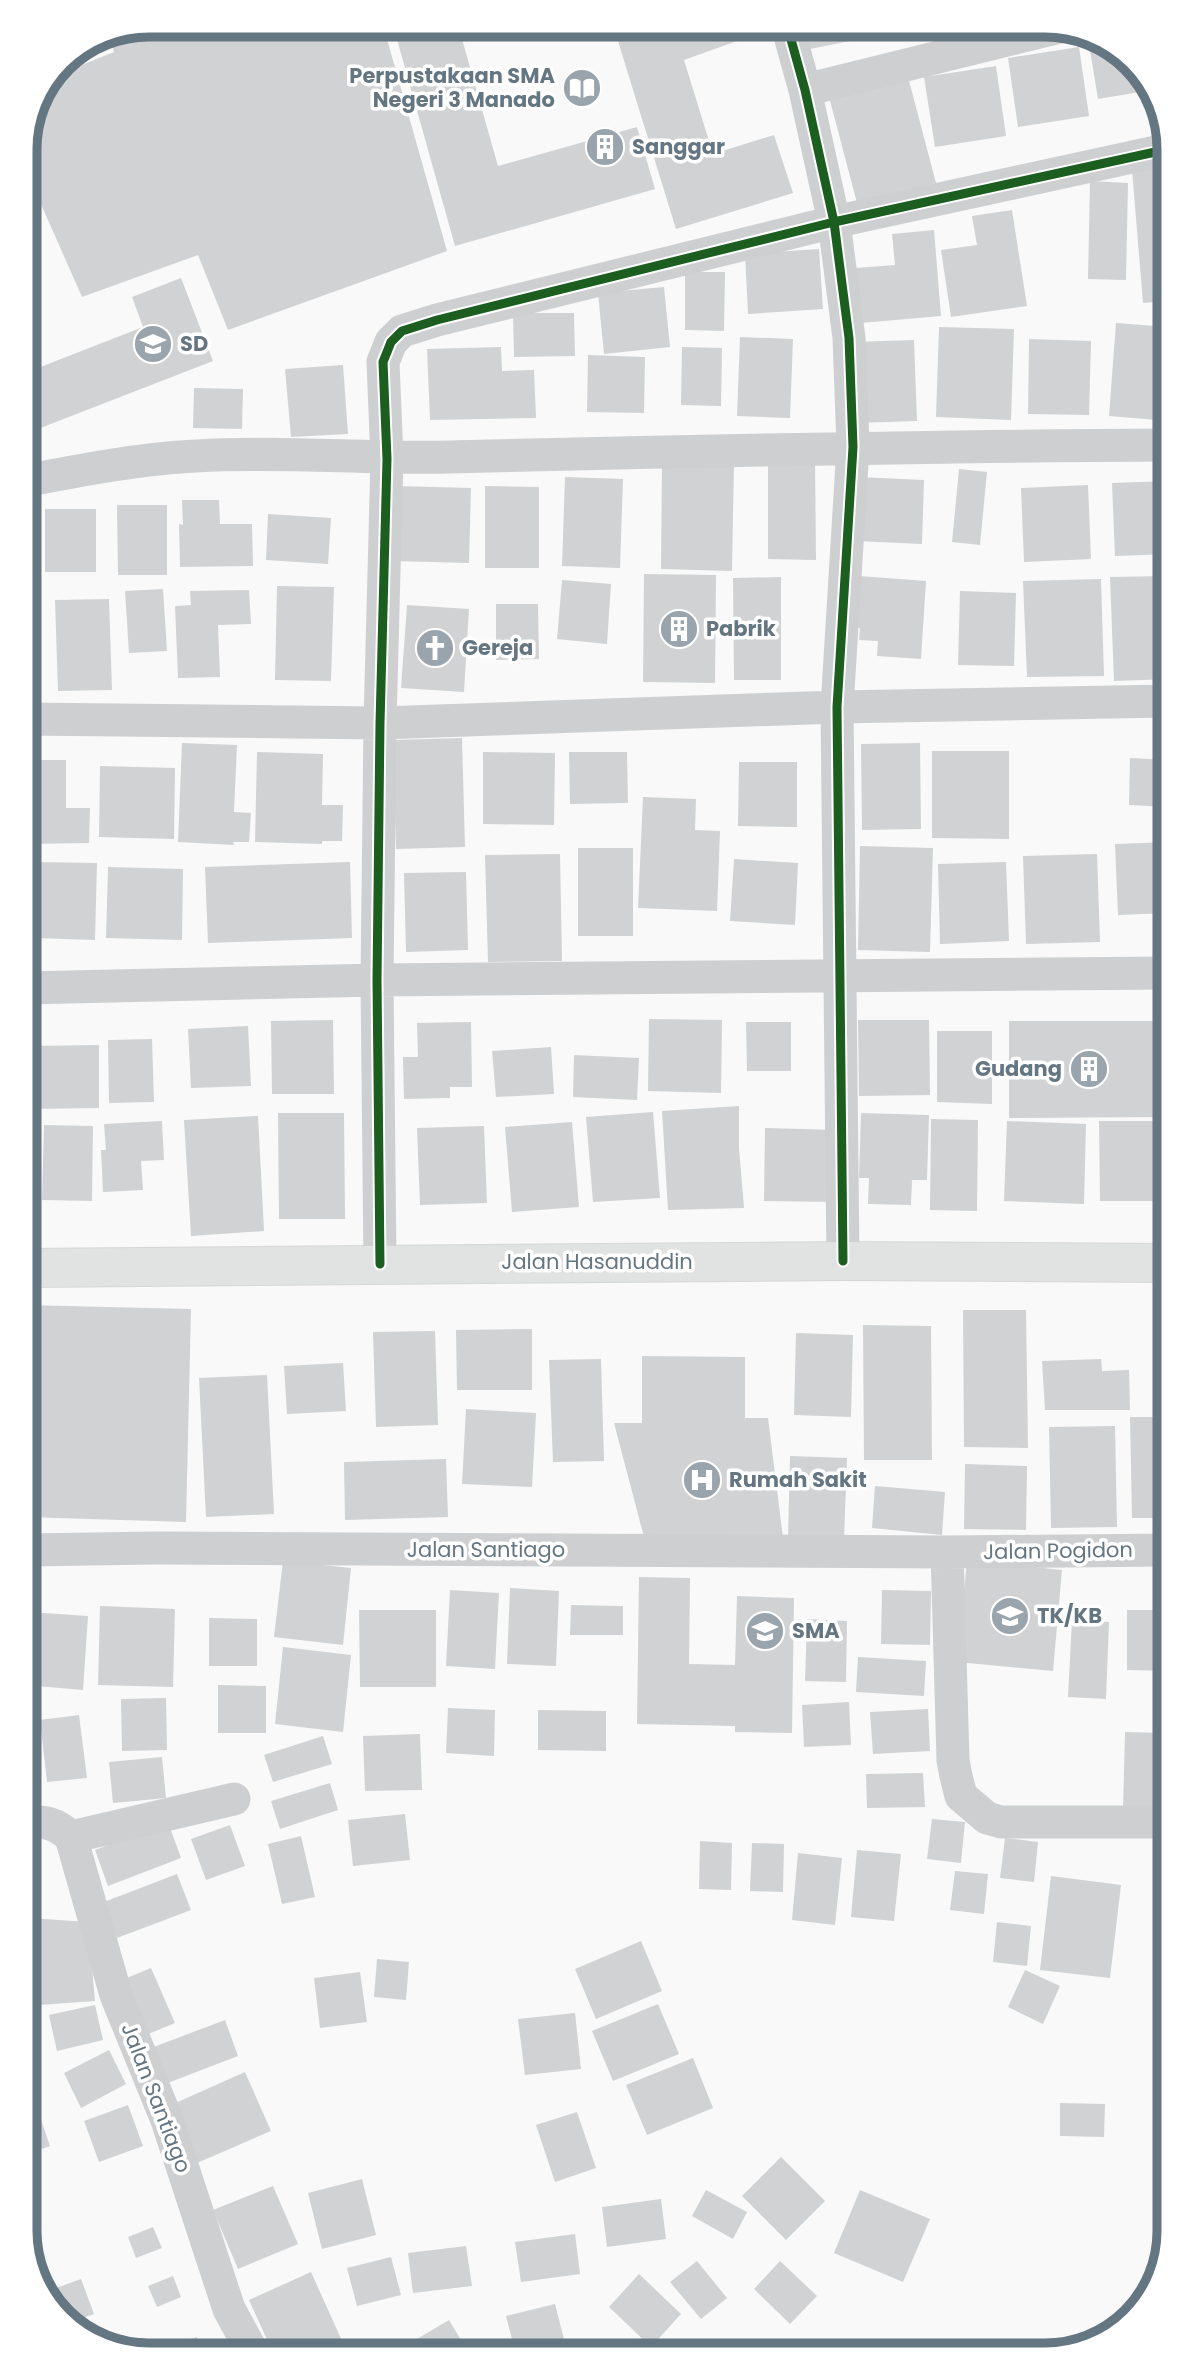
<svg xmlns="http://www.w3.org/2000/svg" width="1194" height="2380" font-family="Poppins,sans-serif">
	<style>
		.building { fill: #d0d2d3 }
		.lines { fill: none; stroke-linecap: round; stroke-linejoin: round }
		.trunk-casing { stroke: #d5d6d6; stroke-width: 40 }
		.minor { stroke: #cecfd0; stroke-width: 33 }
		.trunk { stroke: #e1e2e2; stroke-width: 38 }
		.cycleway-casing { stroke: #fff; stroke-width: 13 }
		.cycleway { stroke: #1b5e20; stroke-width: 9 }
		.labels { text-anchor: middle; stroke-width: 7; stroke-linejoin: round; paint-order: stroke }
		.poi-label { font-size: 21px; font-weight: bold; fill: #657683; stroke: #fff; text-anchor: start }
		.street-label { font-size: 21px; fill: #657683; stroke: #fff }
		.rim { fill: none; stroke: #657683; stroke-width: 9 }
	</style>
	<rect width="100%" height="100%" fill="#f9f9f9"/>
	<path class="building" d="M149,24l234,1 64,226 -219,79 -30,-75 -116,42 -57,-129v-27l29,-65 60,-24 -6,-19z
		M393,25h65l40,141 139,-39 18,62 -200,57z
		M472,25h27l-24,8z
		M613,25h147l2,7 -78,28 29,94 61,-19 19,58 -117,36z
		M805,25h57l3,13 -55,11z
		M891,25h44l-39,13z
		M1088,38l33,12 31,40 -54,9z
		M1079,47l10,69 -71,11 -10,-69z
		M996,66l10,70 -71,11 -11,-70z
		M907,73l29,110 -79,20 -29,-110z
		M1169,167v134l-26,2 -11,-133z
		M1090,181l38,2 -2,97 -38,-1z
		M1012,210l15,96 -76,11 -10,-67 36,-5 -5,-29z
		M934,230l7,86 -80,7 -5,-55 39,-3 -3,-31z
		M819,249l4,60 -75,5 -3,-60z
		M685,272h40l-1,59 -39,-1z
		M181,278l32,83 -188,73v-61l118,-46 -11,-30z
		M664,287l6,60 -66,7 -6,-61z
		M513,313h61l1,43 -61,1z
		M1116,323l53,4v94l-60,-5z
		M939,327l75,2 -3,91 -75,-3z
		M740,337l53,2 -3,79 -53,-2z
		M1029,339l62,2 -2,74 -61,-1z
		M914,340l3,81 -61,2 -3,-81z
		M501,347l1,24 32,-1 2,48 -106,2 -3,-71z
		M682,347l40,1 -1,58 -40,-1z
		M588,355l57,2 -1,56 -57,-1z
		M343,365l5,69 -57,3 -6,-68z
		M194,388l49,1 -1,40 -49,-1z
		M768,457h47l1,103 -48,-1z
		M662,461l72,1 -2,109 -71,-2z
		M959,469l28,3 -7,73 -28,-3z
		M565,477l58,2 -3,89 -58,-2z
		M859,477l65,3 -2,64 -66,-3z
		M1169,481v73l-54,2 -3,-73z
		M1088,485l3,74 -67,3 -3,-74z
		M396,486l75,2 -2,75 -75,-2z
		M485,486l54,1v81h-54z
		M182,500h37l1,24h32l1,42 -73,1 -1,-43 4,1z
		M117,505h50v70h-49z
		M45,509h51v63h-51z
		M268,514l63,4 -3,46 -62,-4z
		M644,574l72,1 -1,108 -72,-1z
		M846,575l80,6 -5,78 -44,-3 1,-15 -19,-1 1,-12 -18,-1z
		M1169,576v103l-55,2 -4,-104z
		M781,577v103h-47l-1,-102z
		M1101,579l3,97 -77,1 -4,-96z
		M562,580l49,4 -4,60 -50,-5z
		M277,586l57,1 -3,94 -56,-1z
		M163,589l4,62 -38,2 -4,-62z
		M249,590l2,34 -33,1 2,52 -42,1 -3,-72 16,-1 -1,-14z
		M960,591l56,2 -2,73 -56,-1z
		M109,599l3,91 -54,1 -3,-91z
		M496,604h42l1,55 -43,1z
		M407,605l62,4 -5,83 -63,-4z
		M462,738l3,109 -69,2 -3,-109z
		M182,743l55,2 -3,67 17,1 -2,29h-16l1,3 -56,-3z
		M920,743l1,86 -59,1 -1,-86z
		M932,751h77v88l-77,-1z
		M257,752l66,2 -1,51h21l-1,36h-20v3l-67,-2z
		M483,752l72,1 -1,72 -71,-1z
		M569,752h58l1,51 -58,1z
		M1130,758l39,2v47l-40,-2z
		M25,760h41v48h24l-1,35 -64,1z
		M739,762h58v65l-59,-1z
		M100,766l75,2 -1,71 -75,-2z
		M643,797l53,2 -1,31 25,1 -3,80 -79,-3z
		M1169,842v71l-51,2 -3,-71z
		M860,846l73,2 -3,104 -72,-2z
		M578,848h55v88h-55z
		M560,854l2,107 -74,1 -3,-107z
		M1097,854l3,88 -74,2 -3,-88z
		M734,859l64,4 -3,62 -65,-4z
		M35,862l62,1 -2,77 -61,-2z
		M350,862l2,76 -144,5 -3,-76z
		M1006,862l3,79 -69,3 -2,-80z
		M108,867l75,2 -1,71 -76,-2z
		M466,872l2,78 -62,2 -2,-79z
		M649,1019l73,1 -1,73 -73,-2z
		M333,1020l1,74h-62l-1,-73z
		M858,1020h71l1,75 -71,1z
		M1009,1021h160v96l-160,1z
		M471,1022l1,65h-22v11l-46,1 -1,-42h15l-1,-34z
		M746,1022h45v49h-44z
		M248,1026l3,60 -60,2 -3,-59z
		M937,1031h55v73l-55,-2z
		M152,1039l2,63 -45,1 -1,-63z
		M99,1045v63l-72,1 -1,-63z
		M551,1047l3,47 -58,3 -4,-46z
		M574,1055l65,3 -2,42 -64,-3z
		M739,1106v42l5,60 -76,2 -6,-99z
		M653,1112l7,86 -67,4 -7,-85z
		M278,1113h66l1,106h-66z
		M861,1113l68,2 -2,65h-15l-1,25 -43,-1 1,-26h-10z
		M258,1116l6,115 -73,5 -7,-116z
		M931,1119l47,1 -1,91 -47,-1z
		M162,1121l2,39 -23,1 2,29 -40,2 -2,-42h5l-2,-26z
		M1007,1121l79,3 -2,80 -80,-3z
		M1099,1121h70v80h-69z
		M572,1122l7,85 -67,5 -7,-85z
		M44,1125l49,1 -1,75 -50,-1z
		M484,1126l3,77 -67,2 -3,-77z
		M765,1128l73,2v72l-74,-1z
		M25,1305l166,4 -5,213 -161,-5z
		M963,1310h63l2,138 -64,-1z
		M863,1325l68,1 1,134h-68z
		M532,1329v61h-75l-1,-60z
		M435,1331l3,94 -62,2 -3,-95z
		M796,1333l57,2 -2,82 -57,-2z
		M642,1356l103,1v61h23l15,120 -139,-1 -30,-114h28z
		M601,1359l3,102 -51,1 -4,-102z
		M1101,1359l1,12 27,-1 1,40h-85l-3,-49z
		M343,1363l3,48 -59,3 -3,-48z
		M267,1375l7,139 -68,3 -7,-139z
		M466,1409l70,4 -4,74 -70,-3z
		M1130,1417h39v101h-37z
		M1115,1426l2,101 -66,1 -2,-101z
		M790,1456l57,2 -3,82 -56,-2z
		M446,1459l2,58 -103,3 -1,-58z
		M965,1464l62,2 -1,64 -62,-1z
		M875,1486l70,6 -3,43 -70,-7z
		M967,1560l95,10 -9,101 -96,-9z
		M283,1561l68,7 -8,77 -69,-8z
		M639,1577l51,1 -1,86 46,1 2,-69 57,2 -2,135 -57,-1v-6l-98,-2z
		M510,1588l49,3 -3,75 -49,-2z
		M450,1590l49,3 -4,76 -49,-3z
		M882,1590l49,1 -1,54 -49,-1z
		M571,1605l52,1v29h-53z
		M100,1606l75,3 -2,78 -75,-2z
		M359,1610h77v77h-76z
		M1127,1610h42v61l-42,-1z
		M29,1612l59,4 -5,74 -58,-5z
		M209,1618l48,1v47h-48z
		M807,1619l40,2 -1,61 -41,-1z
		M1072,1620l37,2 -3,77 -38,-2z
		M283,1647l68,8 -8,77 -68,-8z
		M858,1657l68,4 -2,35 -68,-4z
		M218,1685l48,1v47h-48z
		M166,1698l1,52 -45,1 -1,-52z
		M849,1702l2,43 -47,2 -2,-42z
		M448,1708l47,2 -1,46 -48,-3z
		M928,1709l2,42 -57,3 -3,-42z
		M538,1710l68,1v40l-68,-1z
		M79,1715l8,63 -40,4 -7,-62z
		M1125,1732l39,1 -3,77 -38,-1z
		M420,1734l2,56 -57,1 -2,-55z
		M323,1736l9,28 -59,18 -9,-27z
		M162,1757l4,41 -53,5 -4,-41z
		M923,1773l2,34 -58,1 -1,-34z
		M330,1783l8,27 -58,19 -9,-28z
		M405,1814l5,46 -57,6 -5,-46z
		M932,1819l33,3 -4,41 -34,-4z
		M168,1822l13,36 -73,28 -13,-36z
		M230,1825l15,41 -39,14 -15,-41z
		M301,1836l14,61 -33,7 -14,-60z
		M1005,1838l33,4 -4,40 -34,-4z
		M25,1841l9,1 -5,76 59,4 7,79 -70,5z
		M700,1841l32,2 -1,47 -32,-1z
		M752,1843l32,1 -1,48 -33,-1z
		M857,1850l44,4 -7,67 -43,-4z
		M798,1853l44,5 -7,67 -43,-5z
		M955,1871l33,3 -4,40 -34,-4z
		M177,1874l14,36 -74,28 -13,-36z
		M1051,1876l70,9 -11,93 -70,-8z
		M997,1922l34,4 -4,40 -34,-4z
		M641,1941l21,50 -66,28 -21,-50z
		M377,1959l32,3 -3,38 -32,-3z
		M151,1968l24,55 -29,12 -24,-55z
		M1025,1970l35,16 -17,38 -35,-17z
		M360,1972l7,50 -47,6 -6,-50z
		M658,2004l21,50 -66,27 -21,-50z
		M95,2005l8,35 -46,11 -8,-36z
		M575,2013l6,56 -56,6 -7,-56z
		M25,2016h7l1,79h-8z
		M225,2020l13,36 -73,28 -14,-36z
		M109,2050l17,34 -45,24 -17,-35z
		M693,2058l20,50 -66,27 -21,-50z
		M1169,2062v52l-15,-47z
		M245,2072l26,59 -74,32 -26,-58z
		M1060,2103l45,1 -1,33 -44,-1z
		M36,2105l14,41 -25,9v-46z
		M128,2105l15,41 -44,16 -15,-41z
		M577,2112l19,56 -41,14 -19,-57z
		M1157,2120h12v33h-12z
		M781,2157l44,44 -39,39 -44,-44z
		M362,2179l14,56 -54,14 -14,-56z
		M273,2186l25,58 -60,25 -25,-59z
		M706,2190l41,22 -14,27 -41,-23z
		M860,2190l70,29 -27,63 -69,-29z
		M661,2199l5,40 -59,8 -5,-40z
		M153,2227l9,21 -26,10 -8,-21z
		M575,2234l5,40 -59,8 -6,-40z
		M466,2246l6,40 -59,7 -5,-40z
		M391,2257l10,38 -44,11 -10,-38z
		M697,2261l30,37 -26,21 -31,-37z
		M780,2261l37,35 -27,28 -36,-35z
		M311,2272l32,71 -26,12h-43l-25,-55z
		M639,2274l42,40 -30,33 -42,-40z
		M173,2276l8,21 -24,10 -9,-21z
		M81,2279l13,35 -26,9 -15,-19 -5,-13z
		M555,2304l13,51h-52l-10,-39z
		M449,2320l21,35h-80z
		M197,2337l6,18h-57z"/>
	<g class="lines">
		<g class="trunk-casing">
			<path id="trunk" d="M25,1268l818,-7 326,2"/>
		</g>
		<path class="minor" d="M787,25l18,65 29,132 15,116 4,109 -16,260 6,554
			M805,90l255,-63
			M25,481c56,-11 113,-22 171,-25 84,-5 169,3 253,1 240,-6 480,-11 720,-12
			M25,719l355,4 457,-16 332,-6
			M25,988l352,-8 792,-7
			M380,1264l-3,-284 3,-257 7,-264 -4,-97 8,-20 11,-11 35,-11 397,-98 335,-73
			M25,1550l131,-2 791,4 222,-2
			M947,1552l6,208 3,16 5,20 26,22 14,4h168
			M25,1822c20,-1 31,1 46,15l45,158 51,125 62,189 25,46
			M71,1837l163,-38"/>
		<use href="#trunk" class="trunk"/>
		<g class="cycleway-casing">
			<path id="cycleway" d="M787,25l18,65 29,132 15,116 4,109 -16,260 6,554
				M380,1264l-3,-284 3,-257 7,-264 -4,-97 8,-20 11,-11 35,-11 397,-98 335,-73"/>
		</g>
		<use href="#cycleway" class="cycleway"/>
	</g>
	<defs>
		<g id="library-disc" transform="scale(2.0125)"><circle r="9.5" fill="#99a4ac" stroke="#fff"/><path d="M-6-4Q-3-5.5-.7-3.5V5Q-3 3-6 4ZM6-4Q3-5.5 .7-3.5V5Q3 3 6 4Z" fill="#fff"/></g>
		<g id="building-disc" transform="scale(2.0125)"><circle r="9.5" fill="#99a4ac" stroke="#fff"/><path d="M-4-6H4V6H1V3H-1V6H-4ZM-2.5-4.3h1.7v1.8h-1.7ZM.8-4.3h1.7v1.8H.8ZM-2.5-1h1.7V.8h-1.7ZM.8-1h1.7V.8H.8Z" fill="#fff"/></g>
		<g id="school-disc" transform="scale(2.0125)"><circle r="9.5" fill="#99a4ac" stroke="#fff"/><path d="M0-5L7-2L0 1L-7-2ZM-4 1L0 2.5L4 1V4Q0 6-4 4Z" fill="#fff"/></g>
		<g id="church-disc" transform="scale(2.0125)"><circle r="9.5" fill="#99a4ac" stroke="#fff"/><path d="M-1.2-6h2.4v3.5h3.3v2.4h-3.3V6h-2.4V-.1h-3.3v-2.4h3.3Z" fill="#fff"/></g>
		<g id="hospital-disc" transform="scale(2.0125)"><circle r="9.5" fill="#99a4ac" stroke="#fff"/><path d="M-5-5h3v3.5h4V-5h3V5h-3V1.5h-4V5h-3Z" fill="#fff"/></g>
	</defs>
	<g fill-rule="evenodd">
		<use href="#library-disc" x="582" y="88"/>
		<use href="#building-disc" x="605" y="147"/>
		<use href="#school-disc" x="153" y="344"/>
		<use href="#building-disc" x="679" y="629"/>
		<use href="#church-disc" x="435" y="648"/>
		<use href="#building-disc" x="1089" y="1069"/>
		<use href="#hospital-disc" x="702" y="1480"/>
		<use href="#school-disc" x="1010" y="1616"/>
		<use href="#school-disc" x="765" y="1631"/>
	</g>
	<g class="labels">
		<g class="poi-label">
			<text x="555" y="83" text-anchor="end">Perpustakaan SMA<tspan x="555" dy="24">Negeri 3 Manado</tspan></text>
			<text x="632" y="154">Sanggar</text>
			<text x="180" y="351">SD</text>
			<text x="706" y="636">Pabrik</text>
			<text x="462" y="655">Gereja</text>
			<text x="1062" y="1076" text-anchor="end">Gudang</text>
			<text x="729" y="1487">Rumah Sakit</text>
			<text x="1037" y="1623">TK/KB</text>
			<text x="792" y="1638">SMA</text>
		</g>
		<g class="street-label">
			<text x="597" y="1269">Jalan Hasanuddin</text>
			<text x="486" y="1557">Jalan Santiago</text>
			<text transform="translate(1058 1551) rotate(-1)" y="7">Jalan Pogidon</text>
			<text transform="translate(156 2098) rotate(69)" y="7">Jalan Santiago</text>
		</g>
	</g>
	<path d="M0 0H1194V2380H0ZM149 37H1045A112 112 0 0 1 1157 149V2231A112 112 0 0 1 1045 2343H149A112 112 0 0 1 37 2231V149A112 112 0 0 1 149 37Z" fill="#fff" fill-rule="evenodd"/>
	<path class="rim" d="M149 37H1045A112 112 0 0 1 1157 149V2231A112 112 0 0 1 1045 2343H149A112 112 0 0 1 37 2231V149A112 112 0 0 1 149 37Z"/>
</svg>
